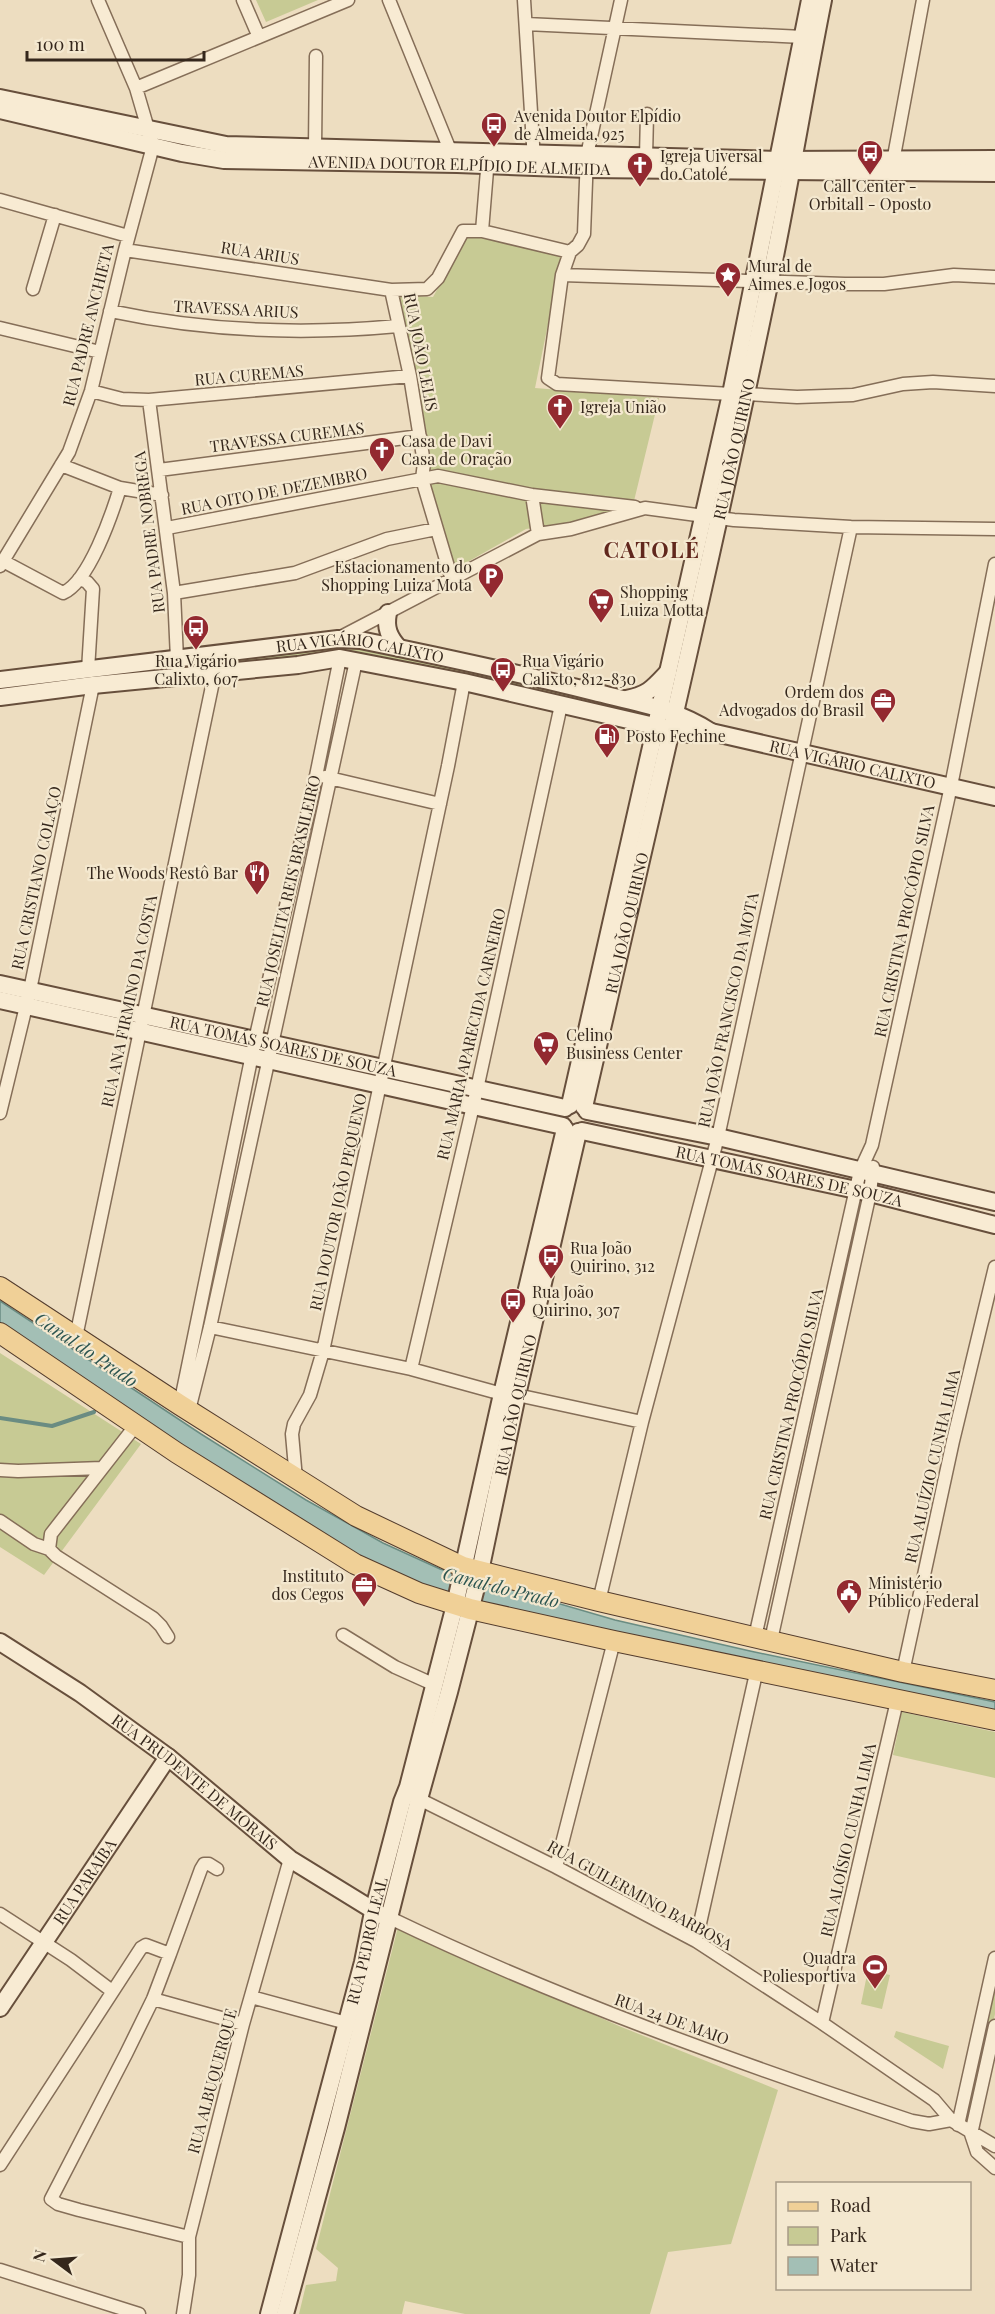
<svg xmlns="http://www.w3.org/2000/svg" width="995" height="2314" font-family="'Playfair Display',serif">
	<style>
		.green { fill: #c7ca94 }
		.water { fill: #a3bfb5; stroke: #6a8c82; stroke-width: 1.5 }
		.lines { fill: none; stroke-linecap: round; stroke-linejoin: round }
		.stream { stroke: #6a8c82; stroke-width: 4 }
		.street-casing { stroke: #856e58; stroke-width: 15 }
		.secondary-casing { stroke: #674f3c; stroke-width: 20 }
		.primary-casing { stroke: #533c2d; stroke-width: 22 }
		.street { stroke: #f8ebd3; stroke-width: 12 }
		.secondary { stroke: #f8ebd3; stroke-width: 16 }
		.primary { stroke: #f0d097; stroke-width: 20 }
		.labels { text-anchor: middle; stroke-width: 4.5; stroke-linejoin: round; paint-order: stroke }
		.poi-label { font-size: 16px; fill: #35271c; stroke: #f4e8cf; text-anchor: start }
		.street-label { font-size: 16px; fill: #35271c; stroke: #f4e8cf }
		.water-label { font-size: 18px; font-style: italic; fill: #2c5550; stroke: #f4e8cf }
		.district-label { font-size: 22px; font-weight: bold; letter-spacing: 1.5px; fill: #61271d; stroke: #f4e8cf }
	</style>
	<rect width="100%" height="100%" fill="#edddc0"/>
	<path class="green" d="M256,0h62l-52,22z
		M482,234l83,20 -7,21 -23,113 124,10 -26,107 -58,17 -49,7 -71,40 -28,-87 4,-21 -14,-84 -20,-82 36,2 34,-61z
		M338,642l320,69 -4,14 -316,-70 -338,41v-14z
		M0,1353l141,91 -97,131 -44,-28z
		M902,1712l93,20v46l-102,-23z
		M398,1927l221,99 159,64 -47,154 -63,8 -18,62h-185l-60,-13 -3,13h-103l7,-29 30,-4 2,-13 -22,-19z
		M868,1970l22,5 -8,34 -21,-5z
		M995,1970v44l-26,112 -8,-4z
		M896,2031l53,15 -6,23 -49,-32z"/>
	<path class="water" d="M0,1301l201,133 105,66 77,43 57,26 175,51 135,31 245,51v15l-569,-126 -50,-23 -221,-135 -155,-105z"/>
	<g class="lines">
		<path class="stream" d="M0,1418l52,8 42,-14"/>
		<g class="street-casing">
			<path id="street" d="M243,0l16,37
				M389,0l61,150
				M524,0l10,160
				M526,24l277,13
				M136,88l212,-88
				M315,148l1,-92
				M646,157l1,-43
				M892,167l31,-167
				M0,200l128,36
				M482,231l88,21 -8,23 -14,103 9,6 174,10
				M125,250l266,40 36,-1 11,-11 25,-47h19l6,-73
				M570,252l8,-7 6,-11 3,-79 34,-155
				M562,275l283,9h39l70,-9 41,2
				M33,289l22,-74
				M391,290l19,86 14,87 -2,16 30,101
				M110,311c94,20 192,24 288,15
				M0,328l100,24
				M91,391l31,8 27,1 261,-24
				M746,394l51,3 56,-2 50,-11 30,-2 62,4
				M149,400l25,193 3,66
				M61,465l59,23
				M159,470l261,-34
				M532,495l6,39
				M167,528l271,-52 94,19 103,12
				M3,561l60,32c26,-11 49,-79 57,-105l42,7
				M0,566l69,-114 22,-61 34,-141 28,-104 -17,-58 -38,-88
				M79,579l8,3 6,7 -5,81
				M174,593l121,-20 92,-34 49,-10
				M339,638l199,-104 33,-5 74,-21 89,12 117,7 144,2
				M325,777l115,27
				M0,1113l30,-123 63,-305
				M210,1327l201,42 91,25
				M76,1337l139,-665
				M411,1369l66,-280 84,-384
				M517,1395l125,27
				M180,1405l75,-365 61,-264 24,-118
				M189,1410l21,-83 146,-666
				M0,1470l18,1 84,-3
				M296,1479l-4,-45 2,-10 16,-29 13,-44 125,-585 16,-84
				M0,1521l34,23 15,5 7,7 97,62 8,8 7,11
				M49,1549l2,-15 85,-109
				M599,1601l43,-179 76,-285 133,-610
				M343,1635l52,32 40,18
				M755,1637l105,-466 12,-26 79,-359 44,-222
				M771,1640l99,-447 3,-26
				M903,1672l50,-231 42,-174
				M419,1799l137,68 140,74 126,82 112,77 17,20 44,26
				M556,1867l58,-226
				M0,1914l71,46 41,31
				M390,1918c168,81 345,144 522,203l17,3 22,-4
				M696,1941l61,-272
				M170,1954l31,-85 3,-5h5l8,5
				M251,1997l103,28
				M153,1999l90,25
				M822,2023l75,-322
				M995,2026l-24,108 6,18 18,16
				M958,2125l37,-167
				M0,2165l141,-217 5,-3 24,9 -17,45 -27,55 -75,145 7,5 21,6 110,27
				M0,2270l139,44
				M183,2314l6,-39v-38l54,-213 47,-165"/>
		</g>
		<g class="secondary-casing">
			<g id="secondary">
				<path d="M0,98l226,47 552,15 217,-1"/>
				<path id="s1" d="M0,110l182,43 42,7 233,4 130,5 408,4"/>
				<path d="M388,613c-3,15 1,24 11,35"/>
				<path id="s2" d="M0,680l338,-41 22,1c79,16 157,33 234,52 40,10 83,17 117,40"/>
				<path id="s3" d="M0,697l93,-12 205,-20 42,-7 124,24 225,52 22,-2 284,65"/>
				<path d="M626,699c22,-4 27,-11 42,-27"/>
				<path id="s4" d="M0,984l565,124"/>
				<path d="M0,1000l563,126"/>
				<path d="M570,1105l161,-711 79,-394"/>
				<path id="s5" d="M584,1107c63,-274 128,-547 185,-822 20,-94 35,-190 54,-285"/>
				<path d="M587,1111l131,26 277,65"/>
				<path id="s6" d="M582,1131l288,62 125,32"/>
				<path id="s7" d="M0,1642l80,51 88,64 122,102 91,56"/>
				<path id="s8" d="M0,2008l168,-251"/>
				<path id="s9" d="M269,2314l94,-352 10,-50 29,-110 6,-15 47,-182 47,-211 63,-265"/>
				<path id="s10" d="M285,2314l51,-186 83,-329 30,-107 30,-116 38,-181 61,-263"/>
			</g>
		</g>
		<g class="primary-casing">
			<path id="primary" d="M0,1287l180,118 176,111 107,51 136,34 304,71 92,18
				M0,1333l177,120 178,111 64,29 51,16 144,32 381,79"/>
		</g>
		<use href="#street" class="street"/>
		<use href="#secondary" class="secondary"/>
		<use href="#primary" class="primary"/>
	</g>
	<defs>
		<g id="bus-pin" transform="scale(1.35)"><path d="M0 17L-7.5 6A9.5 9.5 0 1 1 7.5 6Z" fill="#932930" stroke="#f4e8cf"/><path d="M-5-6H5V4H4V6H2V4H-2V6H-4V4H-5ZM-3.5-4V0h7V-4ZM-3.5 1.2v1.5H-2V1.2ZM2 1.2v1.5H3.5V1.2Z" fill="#fff"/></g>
		<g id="church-pin" transform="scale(1.35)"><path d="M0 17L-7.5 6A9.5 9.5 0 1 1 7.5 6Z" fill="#932930" stroke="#f4e8cf"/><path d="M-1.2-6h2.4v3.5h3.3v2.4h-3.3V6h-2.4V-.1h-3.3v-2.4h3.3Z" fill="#fff"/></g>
		<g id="sight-pin" transform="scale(1.35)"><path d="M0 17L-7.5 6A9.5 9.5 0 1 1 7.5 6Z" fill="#932930" stroke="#f4e8cf"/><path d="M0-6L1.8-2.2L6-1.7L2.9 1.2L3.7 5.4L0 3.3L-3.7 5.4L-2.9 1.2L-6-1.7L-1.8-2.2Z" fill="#fff"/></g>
		<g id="parking-pin" transform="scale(1.35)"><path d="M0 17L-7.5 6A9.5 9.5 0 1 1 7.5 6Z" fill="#932930" stroke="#f4e8cf"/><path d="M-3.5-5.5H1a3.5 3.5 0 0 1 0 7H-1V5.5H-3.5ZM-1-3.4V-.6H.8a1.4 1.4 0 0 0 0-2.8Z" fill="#fff"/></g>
		<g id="supermarket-pin" transform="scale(1.35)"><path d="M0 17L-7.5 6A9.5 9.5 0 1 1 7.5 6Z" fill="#932930" stroke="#f4e8cf"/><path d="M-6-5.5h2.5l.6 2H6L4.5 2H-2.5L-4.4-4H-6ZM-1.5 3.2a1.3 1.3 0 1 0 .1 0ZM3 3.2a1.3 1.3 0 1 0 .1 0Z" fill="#fff"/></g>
		<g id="office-pin" transform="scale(1.35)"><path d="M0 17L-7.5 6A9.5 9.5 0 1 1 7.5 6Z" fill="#932930" stroke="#f4e8cf"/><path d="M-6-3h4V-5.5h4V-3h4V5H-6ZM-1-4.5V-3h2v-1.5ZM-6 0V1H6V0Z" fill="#fff"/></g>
		<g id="fuel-pin" transform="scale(1.35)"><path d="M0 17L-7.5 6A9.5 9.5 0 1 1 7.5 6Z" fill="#932930" stroke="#f4e8cf"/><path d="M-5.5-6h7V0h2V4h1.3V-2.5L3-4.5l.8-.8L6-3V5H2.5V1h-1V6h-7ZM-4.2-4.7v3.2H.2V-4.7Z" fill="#fff"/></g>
		<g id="restaurant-pin" transform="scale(1.35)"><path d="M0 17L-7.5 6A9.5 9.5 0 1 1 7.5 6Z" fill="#932930" stroke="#f4e8cf"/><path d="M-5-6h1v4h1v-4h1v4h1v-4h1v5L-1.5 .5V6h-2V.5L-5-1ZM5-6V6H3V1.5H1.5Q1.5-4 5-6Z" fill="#fff"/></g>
		<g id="civic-pin" transform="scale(1.35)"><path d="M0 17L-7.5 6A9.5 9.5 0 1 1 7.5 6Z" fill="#932930" stroke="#f4e8cf"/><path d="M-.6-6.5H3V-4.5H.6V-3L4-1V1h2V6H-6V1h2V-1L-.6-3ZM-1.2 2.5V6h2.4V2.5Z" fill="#fff"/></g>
		<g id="stadium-pin" transform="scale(1.35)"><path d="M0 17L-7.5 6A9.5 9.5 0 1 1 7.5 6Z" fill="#932930" stroke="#f4e8cf"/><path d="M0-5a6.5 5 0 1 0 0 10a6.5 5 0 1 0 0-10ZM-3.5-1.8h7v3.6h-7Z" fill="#fff"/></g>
	</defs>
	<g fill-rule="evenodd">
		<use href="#bus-pin" x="494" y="125"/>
		<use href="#bus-pin" x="870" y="153"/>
		<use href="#church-pin" x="640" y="165"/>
		<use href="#sight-pin" x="728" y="275"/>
		<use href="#church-pin" x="560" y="407"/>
		<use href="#church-pin" x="382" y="450"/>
		<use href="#parking-pin" x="491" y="576"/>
		<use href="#supermarket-pin" x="601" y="601"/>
		<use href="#bus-pin" x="196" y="628"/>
		<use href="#bus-pin" x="503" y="670"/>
		<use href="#office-pin" x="883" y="701"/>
		<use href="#fuel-pin" x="607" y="736"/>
		<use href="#restaurant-pin" x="257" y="873"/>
		<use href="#supermarket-pin" x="546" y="1044"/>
		<use href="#bus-pin" x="551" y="1257"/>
		<use href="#bus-pin" x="513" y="1301"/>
		<use href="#office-pin" x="364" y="1585"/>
		<use href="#civic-pin" x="849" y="1592"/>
		<use href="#stadium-pin" x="875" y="1967"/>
	</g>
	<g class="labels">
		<g class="poi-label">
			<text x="514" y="122">Avenida Doutor Elpídio<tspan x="514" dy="18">de Almeida, 925</tspan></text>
			<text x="660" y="162">Igreja Uiversal<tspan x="660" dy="18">do Catolé</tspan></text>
			<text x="870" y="192" text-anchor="middle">Call Center -<tspan x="870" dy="18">Orbitall - Oposto</tspan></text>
			<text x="748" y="272">Mural de<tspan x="748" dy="18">Aimes e Jogos</tspan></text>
			<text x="580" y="413">Igreja União</text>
			<text x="401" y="447">Casa de Davi<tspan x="401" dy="18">Casa de Oração</tspan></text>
			<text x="472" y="573" text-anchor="end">Estacionamento do<tspan x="472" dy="18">Shopping Luiza Mota</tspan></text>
			<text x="620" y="598">Shopping<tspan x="620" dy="18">Luiza Motta</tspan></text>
			<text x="196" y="667" text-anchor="middle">Rua Vigário<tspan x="196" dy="18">Calixto, 607</tspan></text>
			<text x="522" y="667">Rua Vigário<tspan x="522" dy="18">Calixto, 812-830</tspan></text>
			<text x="864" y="698" text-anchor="end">Ordem dos<tspan x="864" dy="18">Advogados do Brasil</tspan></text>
			<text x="626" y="742">Posto Fechine</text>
			<text x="238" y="879" text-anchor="end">The Woods Restô Bar</text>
			<text x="566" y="1041">Celino<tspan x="566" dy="18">Business Center</tspan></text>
			<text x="570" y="1254">Rua João<tspan x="570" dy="18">Quirino, 312</tspan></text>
			<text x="532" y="1298">Rua João<tspan x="532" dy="18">Quirino, 307</tspan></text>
			<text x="344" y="1582" text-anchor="end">Instituto<tspan x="344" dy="18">dos Cegos</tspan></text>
			<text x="868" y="1589">Ministério<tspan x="868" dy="18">Público Federal</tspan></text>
			<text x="856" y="1964" text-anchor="end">Quadra<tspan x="856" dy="18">Poliesportiva</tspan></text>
		</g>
		<g class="street-label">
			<text dy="6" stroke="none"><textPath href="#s1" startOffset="465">AVENIDA DOUTOR ELPÍDIO DE ALMEIDA</textPath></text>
			<text transform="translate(260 253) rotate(9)" y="6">RUA ARIUS</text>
			<text transform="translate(236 309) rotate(3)" y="6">TRAVESSA ARIUS</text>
			<text transform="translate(88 325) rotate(-76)" y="6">RUA PADRE ANCHIETA</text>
			<text transform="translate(421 352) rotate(79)" y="6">RUA JOÃO LELIS</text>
			<text transform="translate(249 375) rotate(-5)" y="6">RUA CUREMAS</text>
			<text transform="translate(287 437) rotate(-7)" y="6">TRAVESSA CUREMAS</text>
			<text dy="6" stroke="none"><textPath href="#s5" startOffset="675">RUA JOÃO QUIRINO</textPath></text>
			<text transform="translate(274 491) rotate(-11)" y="6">RUA OITO DE DEZEMBRO</text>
			<text transform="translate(149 532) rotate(-97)" y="6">RUA PADRE NOBREGA</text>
			<text dy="6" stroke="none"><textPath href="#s2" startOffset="363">RUA VIGÁRIO CALIXTO</textPath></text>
			<text dy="6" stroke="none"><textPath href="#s3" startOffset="867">RUA VIGÁRIO CALIXTO</textPath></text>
			<text transform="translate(36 878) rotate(-78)" y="6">RUA CRISTIANO COLAÇO</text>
			<text transform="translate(288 891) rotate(-77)" y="6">RUA JOSELITA REIS BRASILEIRO</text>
			<text transform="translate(904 921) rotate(-78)" y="6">RUA CRISTINA PROCÓPIO SILVA</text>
			<text dy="6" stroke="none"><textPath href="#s5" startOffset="189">RUA JOÃO QUIRINO</textPath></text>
			<text transform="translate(129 1001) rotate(-78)" y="6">RUA ANA FIRMINO DA COSTA</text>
			<text transform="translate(728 1010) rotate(-78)" y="6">RUA JOÃO FRANCISCO DA MOTA</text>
			<text transform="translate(471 1034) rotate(-77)" y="6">RUA MARIA APARECIDA CARNEIRO</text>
			<text dy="6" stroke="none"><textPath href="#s4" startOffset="290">RUA TOMÁS SOARES DE SOUZA</textPath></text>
			<text dy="6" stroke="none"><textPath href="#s6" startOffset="212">RUA TOMÁS SOARES DE SOUZA</textPath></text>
			<text transform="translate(338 1202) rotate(-78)" y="6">RUA DOUTOR JOÃO PEQUENO</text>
			<text transform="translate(791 1404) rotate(-77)" y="6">RUA CRISTINA PROCÓPIO SILVA</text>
			<text dy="6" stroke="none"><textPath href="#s10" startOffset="938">RUA JOÃO QUIRINO</textPath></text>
			<text transform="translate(932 1466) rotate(-77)" y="6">RUA ALUÍZIO CUNHA LIMA</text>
			<text dy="6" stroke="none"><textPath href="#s7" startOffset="240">RUA PRUDENTE DE MORAIS</textPath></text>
			<text transform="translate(848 1840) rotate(-77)" y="6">RUA ALOÍSIO CUNHA LIMA</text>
			<text dy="6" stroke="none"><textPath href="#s8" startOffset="152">RUA PARAÍBA</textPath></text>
			<text transform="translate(640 1895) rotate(29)" y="6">RUA GUILERMINO BARBOSA</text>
			<text dy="6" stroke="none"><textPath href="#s9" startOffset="386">RUA PEDRO LEAL</textPath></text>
			<text transform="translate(672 2019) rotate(20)" y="6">RUA 24 DE MAIO</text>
			<text transform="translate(212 2081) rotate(-75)" y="6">RUA ALBUQUERQUE</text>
		</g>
		<g class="water-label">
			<text transform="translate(86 1350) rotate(34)" y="6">Canal do Prado</text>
			<text transform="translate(501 1588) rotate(14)" y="6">Canal do Prado</text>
		</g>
		<g class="district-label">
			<text x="652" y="558">CATOLÉ</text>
		</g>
	</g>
	<rect x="776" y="2182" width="195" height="108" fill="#f4e8cf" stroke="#a89b87" stroke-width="1.5"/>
	<rect x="788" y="2202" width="30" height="9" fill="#f0d097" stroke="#a89b87" stroke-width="1.5"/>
	<text x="830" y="2212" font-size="18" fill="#35271c">Road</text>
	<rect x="788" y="2227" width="30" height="18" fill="#c7ca94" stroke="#a89b87" stroke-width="1.5"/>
	<text x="830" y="2242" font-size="18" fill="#35271c">Park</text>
	<rect x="788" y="2257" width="30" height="18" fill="#a3bfb5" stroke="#a89b87" stroke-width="1.5"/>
	<text x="830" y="2272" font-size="18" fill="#35271c">Water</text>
	<g transform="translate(54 2260) rotate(286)" stroke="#f4e8cf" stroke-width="4.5" paint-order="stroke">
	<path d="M0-4.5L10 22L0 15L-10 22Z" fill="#35271c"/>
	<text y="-9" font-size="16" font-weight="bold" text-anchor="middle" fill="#35271c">N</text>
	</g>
	<path d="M27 51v9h177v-9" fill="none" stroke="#35271c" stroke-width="3"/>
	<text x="36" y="51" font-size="18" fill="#35271c" stroke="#f4e8cf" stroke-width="4.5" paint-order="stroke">100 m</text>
</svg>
